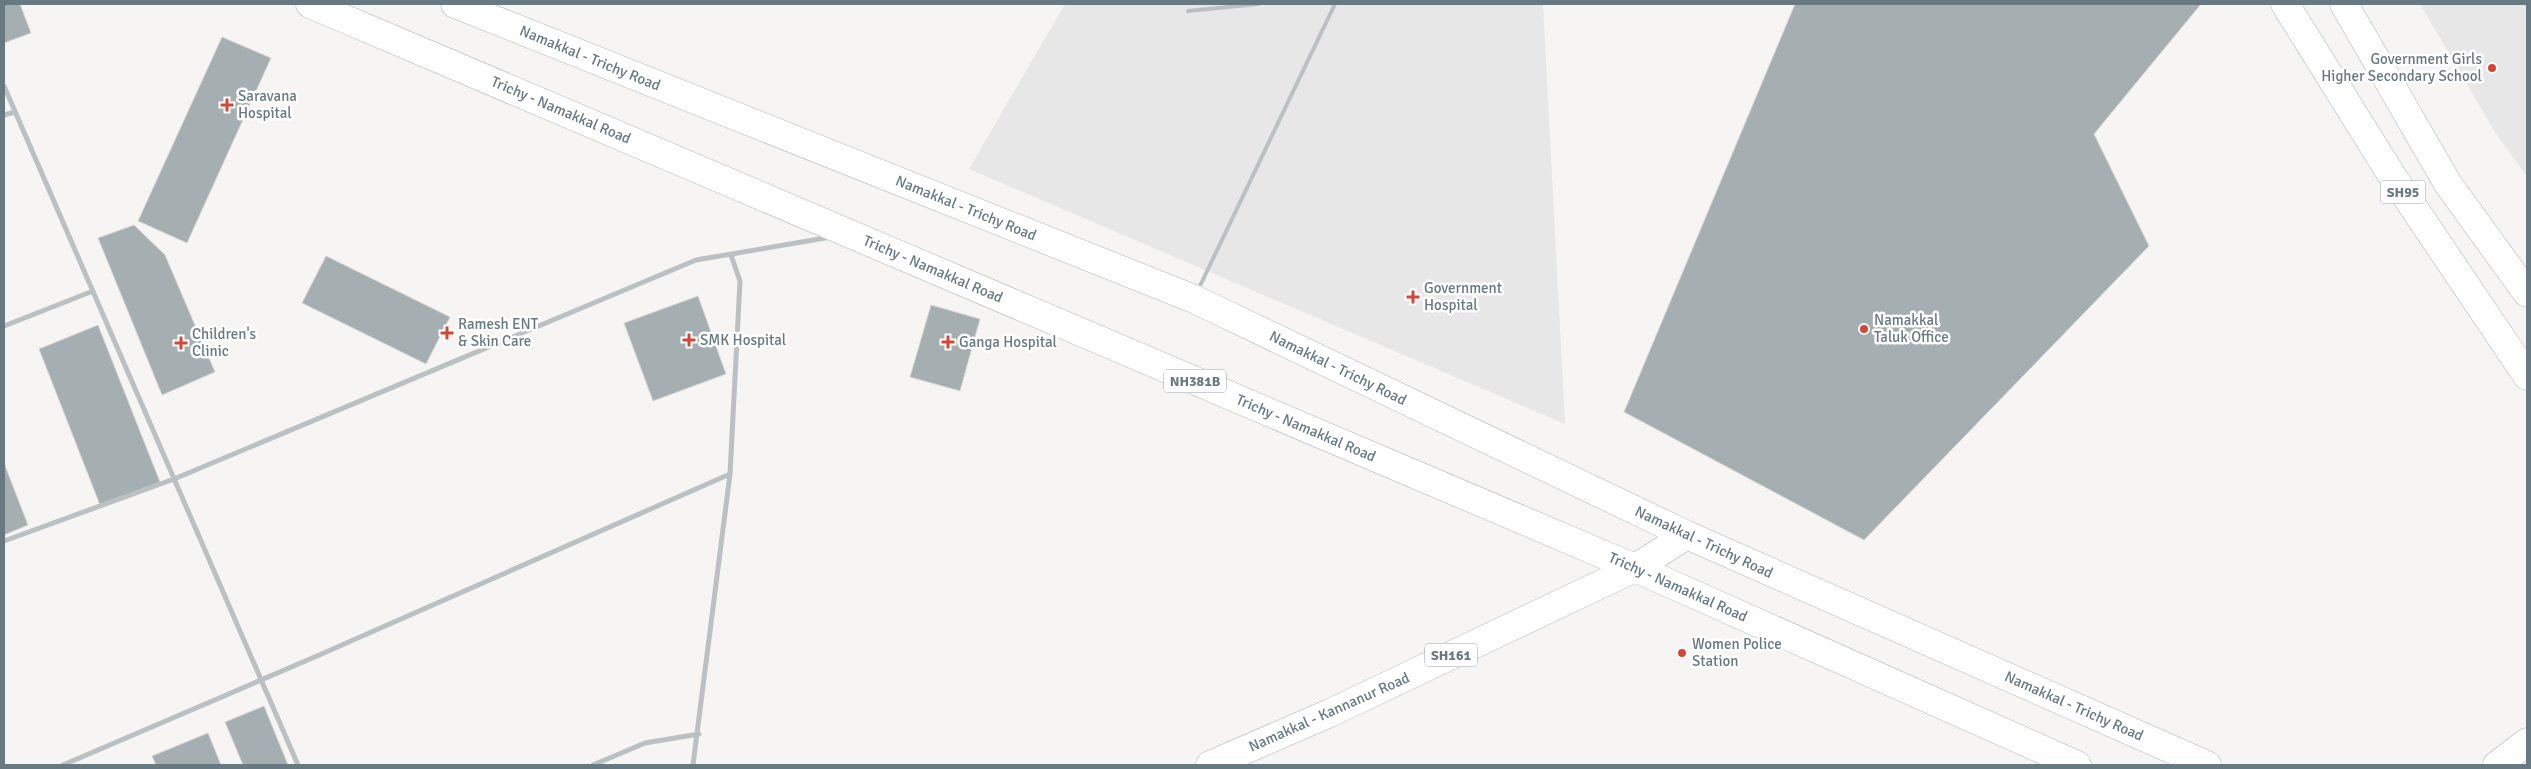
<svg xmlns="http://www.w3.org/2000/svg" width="2531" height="769" font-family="Signika,sans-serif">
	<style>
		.built { fill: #e6e7e6 }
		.building { fill: #a5aeb1; stroke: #d7d7d5 }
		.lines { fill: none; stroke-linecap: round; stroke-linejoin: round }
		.primary-casing { stroke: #afb4b7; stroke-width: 29 }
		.trunk-casing { stroke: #b1b5b7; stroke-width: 29 }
		.service { stroke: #bbc0c2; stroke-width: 4 }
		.minor { stroke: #bbc0c2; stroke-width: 5 }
		.primary { stroke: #fff; stroke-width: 28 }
		.trunk { stroke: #fff; stroke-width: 28 }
		.poi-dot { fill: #d24836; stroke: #fff; stroke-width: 2 }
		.labels { text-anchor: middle; stroke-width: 5; stroke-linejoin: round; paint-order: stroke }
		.shield { fill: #fff; stroke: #95a1a7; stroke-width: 1 }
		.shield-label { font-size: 14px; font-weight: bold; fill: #687981 }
		.street-label { font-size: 15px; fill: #687981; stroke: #fff }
		.poi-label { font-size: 15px; fill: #687981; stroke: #fff; text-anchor: start }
	</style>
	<rect width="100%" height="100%" fill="#f6f5f3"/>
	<path class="built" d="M1065,4h478l22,420 -596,-255z
		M2420,4h107v173l-32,-45z"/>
	<path class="building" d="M4,4h16l11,29 -27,10z
		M1795,4h406l-107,130 55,112 -285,294 -240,-128z
		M222,37l49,21 -84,185 -49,-22z
		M134,225l31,30 50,117 -53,23 -64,-157z
		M326,256l124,61 -24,47 -124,-61z
		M698,296l28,78 -73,27 -29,-78z
		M931,305l49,14 -20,72 -50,-14z
		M98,325l62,157 -60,23 -61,-156z
		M4,463l24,62 -24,10z
		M264,706l24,59h-45l-18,-43z
		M208,733l13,32h-65l-4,-9z"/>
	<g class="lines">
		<g class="primary-casing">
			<path id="primary" d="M2285,4l106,170 136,202
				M2344,4l104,180 79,109
				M1210,765l120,-52 305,-145 52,-33
				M2497,765l30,-23"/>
		</g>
		<g class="trunk-casing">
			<path id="trunk" d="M310,4l1325,564 442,197
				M455,4l739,295 493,236 520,230"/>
		</g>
		<path class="service" d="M1188,11l70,-7
			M1198,290l137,-286"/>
		<path class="minor" d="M4,86l294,679
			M4,115l11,-3
			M4,326l89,-35
			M4,541l170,-62 522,-219 135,-23
			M63,765l254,-109 413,-182
			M593,765l52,-22 54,-9
			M693,765l37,-291 10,-193 -9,-26 3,-1"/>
		<use href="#primary" class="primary"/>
		<use href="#trunk" class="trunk"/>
	</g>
	<g class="poi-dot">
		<circle cx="2492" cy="68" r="5"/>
		<path d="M224.5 97.5h5v5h5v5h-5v5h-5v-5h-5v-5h5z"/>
		<path d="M1410.5 289.5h5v5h5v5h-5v5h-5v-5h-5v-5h5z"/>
		<circle cx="1864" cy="329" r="5"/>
		<path d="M444.5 325.5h5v5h5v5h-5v5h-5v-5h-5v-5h5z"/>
		<path d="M686.5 332.5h5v5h5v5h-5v5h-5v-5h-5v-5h5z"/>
		<path d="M945.5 334.5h5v5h5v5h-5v5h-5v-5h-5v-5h5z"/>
		<path d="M178.5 335.5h5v5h5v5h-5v5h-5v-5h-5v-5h5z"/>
		<circle cx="1682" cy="653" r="5"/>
	</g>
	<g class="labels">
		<g class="shield">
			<rect x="2380.5" y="180.5" width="45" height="23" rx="4"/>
			<rect x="1164" y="369.5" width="62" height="23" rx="4"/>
			<rect x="1425" y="643.5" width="52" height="23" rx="4"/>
		</g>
		<g class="shield-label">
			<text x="2403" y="197">SH95</text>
			<text x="1195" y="386">NH381B</text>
			<text x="1451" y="660">SH161</text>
		</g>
		<g class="street-label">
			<text transform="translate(590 58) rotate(22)" y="5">Namakkal - Trichy Road</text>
			<text transform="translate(561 110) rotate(23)" y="5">Trichy - Namakkal Road</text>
			<text transform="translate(966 208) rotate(22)" y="5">Namakkal - Trichy Road</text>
			<text transform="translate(933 269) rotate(23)" y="5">Trichy - Namakkal Road</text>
			<text transform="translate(1338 368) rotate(26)" y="5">Namakkal - Trichy Road</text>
			<text transform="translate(1306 428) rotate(23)" y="5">Trichy - Namakkal Road</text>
			<text transform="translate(1704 542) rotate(25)" y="5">Namakkal - Trichy Road</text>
			<text transform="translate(1678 587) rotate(24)" y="5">Trichy - Namakkal Road</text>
			<text transform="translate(2074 706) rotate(24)" y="5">Namakkal - Trichy Road</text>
			<text transform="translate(1329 712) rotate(-24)" y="5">Namakkal - Kannanur Road</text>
		</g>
		<g class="poi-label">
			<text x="2482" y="64" text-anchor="end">Government Girls<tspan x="2482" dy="17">Higher Secondary School</tspan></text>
			<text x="238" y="101">Saravana<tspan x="238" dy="17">Hospital</tspan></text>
			<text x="1424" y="293">Government<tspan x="1424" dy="17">Hospital</tspan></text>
			<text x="1874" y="325">Namakkal<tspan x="1874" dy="17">Taluk Office</tspan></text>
			<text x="458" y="329">Ramesh ENT<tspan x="458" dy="17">&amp; Skin Care</tspan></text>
			<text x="192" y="339">Children's<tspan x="192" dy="17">Clinic</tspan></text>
			<text x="700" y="345">SMK Hospital</text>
			<text x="959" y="347">Ganga Hospital</text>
			<text x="1692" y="649">Women Police<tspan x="1692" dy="17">Station</tspan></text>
		</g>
	</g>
	<rect width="2531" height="769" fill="none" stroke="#687981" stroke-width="10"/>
</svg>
